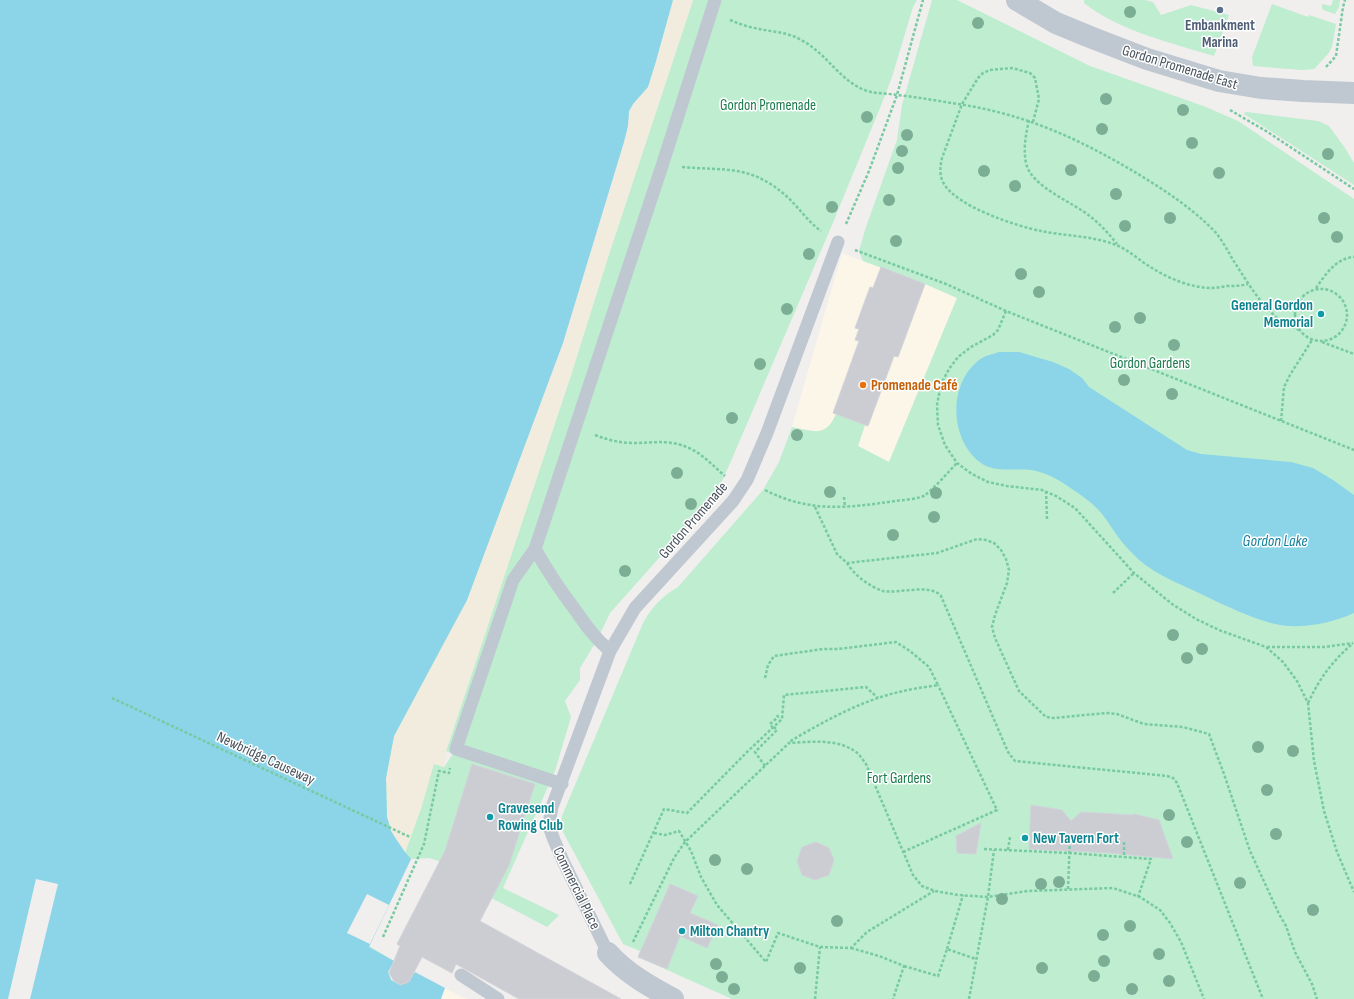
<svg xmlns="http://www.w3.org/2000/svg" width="1354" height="999" font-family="'Sofia Sans Condensed',sans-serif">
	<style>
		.commercial { fill: #fbf6e8 }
		.green { fill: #beedd0 }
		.sand { fill: #f2ecdf }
		.water { fill: #8cd5e9 }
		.pier { fill: #f1eeee }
		.building { fill: #cbcdd3; stroke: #d2d4da }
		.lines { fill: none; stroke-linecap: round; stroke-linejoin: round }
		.path { stroke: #77caa1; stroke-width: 2.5; stroke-dasharray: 3 2; stroke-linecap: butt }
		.service { stroke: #bfc8d0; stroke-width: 13 }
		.minor { stroke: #bfc8d0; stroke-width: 22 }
		.tree { fill: #7bae94 }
		.service-dot { fill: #5c6f8a; stroke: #fff; stroke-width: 1.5 }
		.culture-dot { fill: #0f9aa8; stroke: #fff; stroke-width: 1.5 }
		.food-dot { fill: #e8710a; stroke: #fff; stroke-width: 1.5 }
		.labels { text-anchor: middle; stroke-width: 3; stroke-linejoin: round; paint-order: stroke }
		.service-label { font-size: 15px; font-weight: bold; fill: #4e5e75; stroke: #fff }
		.street-label { font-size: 15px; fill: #47515b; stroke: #fff }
		.park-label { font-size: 15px; fill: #1a7a4a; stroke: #fff }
		.culture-label { font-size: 15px; font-weight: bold; fill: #0d838f; stroke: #fff; text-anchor: start }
		.food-label { font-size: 15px; font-weight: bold; fill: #c56008; stroke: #fff; text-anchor: start }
		.water-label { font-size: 16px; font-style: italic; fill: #117f9d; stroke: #fff }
	</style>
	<rect width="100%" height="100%" fill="#f1eeee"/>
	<path class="commercial" d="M842,253l83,31 32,14 -68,164 -31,-16 7,-21 -29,-11 -7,13 -9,5 -28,-5z
		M445,988l21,11h-26z"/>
	<path class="green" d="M673,0l-17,61 -8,26 -15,17 -91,298 -107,362 9,3 9,-13 -7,-3 125,-376 38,-121 84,-254h224l-4,7 -21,70 -10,26 -50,122 -101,236 -15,33 -106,119 -13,27 -17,28v12l-15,21 6,16 -16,54 -52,117 56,27 -12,12 -111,-58 3,-8 -10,-3 -18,1 -42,87 25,15 -6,11 3,8 7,4 -281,15z
		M932,0h25l133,66 116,41 32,14 116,78v800h-622l-94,-42 2,-6 -17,-7 -60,-112 -2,-9 1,-7 81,-193c9,-16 19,-27 35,-36l85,-97 16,-28 13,-35c21,4 34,11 44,-13l29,11 -7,21 31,16 68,-164 -32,-14 -62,-23 -4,-10 7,-24 31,-87 5,-35z
		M1084,0h60l9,2 8,13 30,-10 38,10 -15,41c-42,-13 -95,-25 -130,-53z
		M1333,0h7l-1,7 -4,7 -12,-4 -1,-3v-3l9,2z
		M1272,4l36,13 1,-2 27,9 -4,23 -4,7 -14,15 -12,1 -49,-4 -1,-9z
		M1247,112l71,9 11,5 16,22 9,15v22l-110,-71v-1z"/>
	<path class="sand" d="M673,0h20l-84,254 -38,121 -125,376 -2,16 -10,-3 -13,45 -16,44 -14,-22 -4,-14 -1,-39 8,-42 73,-136 96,-257 61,-201 4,-16 1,-15 4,-7 15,-17 8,-26z"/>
	<path class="water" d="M0,0h673l-17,61 -8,26 -15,17 -4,7 -1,15 -4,16 -61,201 -96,257 -73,136 -8,42 1,39 4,14 5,8 9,13 6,7 -42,88 25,14 -6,11 3,8 7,4 10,-2 7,-10 30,16 -4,11h-441z
		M999,352h20l34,10 16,7 13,9 7,9 98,63 14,4 90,8 22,6 20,12 21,15v118c-20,9 -43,14 -65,13 -25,-1 -65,-21 -88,-32 -21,-10 -45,-19 -63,-35 -8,-8 -16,-16 -22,-25 -5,-7 -9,-14 -14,-20 -8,-10 -22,-20 -33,-27 -11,-8 -24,-15 -38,-17 -16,-2 -37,3 -50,-7 -33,-24 -33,-83 1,-105 5,-3 12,-4 17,-6z"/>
	<path class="pier" d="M36,879l22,5 -28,115h-22z
		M367,894l22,11 -19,39 -23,-11z"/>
	<path class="building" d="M881,267l44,17 -27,73 -4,-1 -26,70 -35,-13 26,-72 -4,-1 4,-11 -4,-1 15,-41 3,1z
		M472,764l63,20 -26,81 -29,56 141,78h-102l-63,-35 -4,9 -30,-16 -13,25 -9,3 -6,-4 -5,-8 11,-27 -3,-2 48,-93z
		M1031,805l31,5 9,11 10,-9 52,3 1,-1 25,6 14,39 -64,-6 -80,-4z
		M981,823l-5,31 -19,-1 -1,-17z
		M816,842l13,6 5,12 -5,15 -14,5 -13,-5 -5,-14 5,-14z
		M670,884l28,12 -8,17 28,12 -11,23 -27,-12 -13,33 -29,-12z"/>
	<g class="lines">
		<path class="path" d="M730,20c9,4 19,7 29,9 14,3 29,3 42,11 26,13 38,41 66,51 10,3 20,2 30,4 21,2 41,6 61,9 52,8 96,24 143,49 37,20 88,50 116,81 6,8 11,17 16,26 14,21 27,45 48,61 5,4 12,6 18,9
			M1326,67l10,-11 7,-49 2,-7
			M1230,110l36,21 88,58
			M1029,120c-3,14 -6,28 -3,43 5,24 47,39 65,54 10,8 18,17 26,27
			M1033,122l6,-23 -4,-21 -5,-5 -18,-5 -22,2 -7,3 -5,5 -16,26 -20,54c-2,9 -3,18 2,26 14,23 72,42 97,47 24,5 53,5 75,14 13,5 24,16 36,23 16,10 37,19 57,20 6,0 12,-1 18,-2 7,0 14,0 21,-2
			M682,167c42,4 66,-3 102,27 14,12 23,27 37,37
			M846,224l23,-53 28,-76 26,-95
			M855,250l91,34 60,27 348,139
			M1316,288c9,-13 20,-30 38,-31
			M1295 315a26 26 0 1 1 52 0a26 26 0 1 1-52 0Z
			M1006,311l-8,19 -5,5 -22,12 -13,10 -9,12 -8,15 -4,21 1,20 7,20 12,18 15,11 16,8 19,4 35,4 14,6 19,12 59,65 38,31 24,15 23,11 47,17 17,15 14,19 11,22 6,58 10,50 13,41 17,40
			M1322,342l32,12
			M1281,421l3,-34 6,-12 22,-35
			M595,435c13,5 25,8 39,8 20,0 35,-4 55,5 14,6 25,19 36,28
			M765,490c45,23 82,18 130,11 7,-1 25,-2 30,-6 10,-7 23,-23 32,-32
			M1046,491l1,28
			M844,497l1,10
			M815,507l22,47 10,9 90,-10 40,-14 9,1 8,3 7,7 5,9 3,11 -2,13 -12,32 -3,12 3,11 24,53 27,26 8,1 52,-5 11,1 27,10 39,3 26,7 15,40 26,77 29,63 7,12 9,26 17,32 5,15
			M847,563c7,12 23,24 36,28 16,3 47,-8 58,5l67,156 7,9 152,15 6,2 4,5 86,216
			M1113,593l21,-20
			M1267,647h58l28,-4
			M765,678l3,-13 6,-9 49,-7h15l58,-7 14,9 19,16 9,18c-13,2 -27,4 -39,7 -39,9 -76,30 -110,50
			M112,698l298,139
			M1308,703c13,-27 23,-40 45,-60
			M773,728l-3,-4 8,-7 -1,-2
			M765,766l-10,-14 22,-22 -3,-3
			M654,833l11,2 14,-4 12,20 10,26 16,28 49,57 12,-29 42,14 31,1 16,-16 67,-41
			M1124,842v15
			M984,849l85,4 82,6 -13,38
			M1008,850l2,-13
			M903,852l94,-42 -59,-125
			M630,884l34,-75 23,4 61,-62 34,-32 2,-24 82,-8 12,11
			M1068,889l2,-53
			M383,937l41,-93 15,-73 10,2 1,-5
			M633,942l41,-84 11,-16 104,-99c22,-1 48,-5 67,9 4,3 7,8 10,12l47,111 9,11 13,5 23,4 30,2 40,-6 85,-3 27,9 20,13 10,13 11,19 23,57
			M851,948l28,8 25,10 -11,33
			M947,949l16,-54
			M904,966l34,10 9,-27 29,10
			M815,999l5,-52
			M969,999l19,-102 6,-47"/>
		<path class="service" d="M535,549l-22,31 -57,169 106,35
			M610,651c-15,-13 -23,-24 -34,-40 -16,-21 -28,-39 -41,-62l127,-383 53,-166
			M608,953l-45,-92 -9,-21 -4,-11v-11l2,-11 58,-156 25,-43 98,-107 14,-21 20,-47 71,-191
			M461,975l37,24"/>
		<path class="minor" d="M1017,0l39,23 34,14 57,22 72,22 42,7 42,3 51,2
			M608,953c18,20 41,33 65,46"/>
	</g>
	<g class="tree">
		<circle cx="1130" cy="12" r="6"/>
		<circle cx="978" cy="23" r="6"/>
		<circle cx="1106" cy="99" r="6"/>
		<circle cx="1183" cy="110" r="6"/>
		<circle cx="867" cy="117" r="6"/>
		<circle cx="1102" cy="129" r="6"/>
		<circle cx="907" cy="135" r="6"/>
		<circle cx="1192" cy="143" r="6"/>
		<circle cx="902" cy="151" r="6"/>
		<circle cx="1328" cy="154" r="6"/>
		<circle cx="898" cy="168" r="6"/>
		<circle cx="1071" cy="170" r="6"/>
		<circle cx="984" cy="171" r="6"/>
		<circle cx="1219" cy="173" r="6"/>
		<circle cx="1015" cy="186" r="6"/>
		<circle cx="1116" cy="194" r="6"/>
		<circle cx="889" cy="200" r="6"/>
		<circle cx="832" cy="207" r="6"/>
		<circle cx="1170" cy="218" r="6"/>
		<circle cx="1324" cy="218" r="6"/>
		<circle cx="1125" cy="226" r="6"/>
		<circle cx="1337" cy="237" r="6"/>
		<circle cx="896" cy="241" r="6"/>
		<circle cx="809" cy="254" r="6"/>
		<circle cx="1021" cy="274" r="6"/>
		<circle cx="1039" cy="292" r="6"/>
		<circle cx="787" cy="309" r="6"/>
		<circle cx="1140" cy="318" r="6"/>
		<circle cx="1115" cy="327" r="6"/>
		<circle cx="1174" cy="345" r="6"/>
		<circle cx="760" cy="364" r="6"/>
		<circle cx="1124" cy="380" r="6"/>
		<circle cx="1172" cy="394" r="6"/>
		<circle cx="732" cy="418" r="6"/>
		<circle cx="797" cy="435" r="6"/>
		<circle cx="677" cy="473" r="6"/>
		<circle cx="830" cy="492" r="6"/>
		<circle cx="936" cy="493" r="6"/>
		<circle cx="691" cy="504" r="6"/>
		<circle cx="934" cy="517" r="6"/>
		<circle cx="893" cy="535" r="6"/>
		<circle cx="625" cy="571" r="6"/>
		<circle cx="1173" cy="635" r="6"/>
		<circle cx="1202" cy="649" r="6"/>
		<circle cx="1187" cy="658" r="6"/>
		<circle cx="1258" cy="747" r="6"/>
		<circle cx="1293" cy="751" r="6"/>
		<circle cx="1267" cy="790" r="6"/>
		<circle cx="1169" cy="815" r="6"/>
		<circle cx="1276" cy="834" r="6"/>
		<circle cx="1187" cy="842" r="6"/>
		<circle cx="715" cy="860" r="6"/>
		<circle cx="747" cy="869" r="6"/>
		<circle cx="1059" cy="882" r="6"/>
		<circle cx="1240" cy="883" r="6"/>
		<circle cx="1041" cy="884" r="6"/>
		<circle cx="1002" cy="899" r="6"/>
		<circle cx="1313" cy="910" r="6"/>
		<circle cx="837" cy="921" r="6"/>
		<circle cx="1130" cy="926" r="6"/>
		<circle cx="1103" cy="935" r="6"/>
		<circle cx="1159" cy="954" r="6"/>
		<circle cx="1104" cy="961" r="6"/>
		<circle cx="716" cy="964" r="6"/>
		<circle cx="800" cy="968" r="6"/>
		<circle cx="1042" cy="968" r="6"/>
		<circle cx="1094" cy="976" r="6"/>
		<circle cx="722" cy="977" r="6"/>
		<circle cx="1169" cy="981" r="6"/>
		<circle cx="734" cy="989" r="6"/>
		<circle cx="1132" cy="989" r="6"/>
	</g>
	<circle class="service-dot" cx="1220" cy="10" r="4"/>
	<g class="culture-dot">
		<circle cx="1321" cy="314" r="4"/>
		<circle cx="490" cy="817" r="4"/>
		<circle cx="1025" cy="838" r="4"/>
		<circle cx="682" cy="931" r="4"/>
	</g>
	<circle class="food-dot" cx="863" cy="385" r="4"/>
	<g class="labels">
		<g class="service-label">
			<text x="1220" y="30">Embankment<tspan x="1220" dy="17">Marina</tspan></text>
		</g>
		<g class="street-label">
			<text transform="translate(1180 67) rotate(17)" y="5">Gordon Promenade East</text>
			<text transform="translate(693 520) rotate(-49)" y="5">Gordon Promenade</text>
			<text transform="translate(266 758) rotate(25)" y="5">Newbridge Causeway</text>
			<text transform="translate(577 888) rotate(64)" y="5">Commercial Place</text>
		</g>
		<g class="park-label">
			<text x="768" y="110">Gordon Promenade</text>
			<text x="1150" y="368">Gordon Gardens</text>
			<text x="899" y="783">Fort Gardens</text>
		</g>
		<g class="culture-label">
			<text x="1313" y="310" text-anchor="end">General Gordon<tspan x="1313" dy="17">Memorial</tspan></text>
			<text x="498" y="813">Gravesend<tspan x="498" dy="17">Rowing Club</tspan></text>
			<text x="1033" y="843">New Tavern Fort</text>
			<text x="690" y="936">Milton Chantry</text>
		</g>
		<g class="food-label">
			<text x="871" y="390">Promenade Café</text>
		</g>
		<g class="water-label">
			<text x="1275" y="546">Gordon Lake</text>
		</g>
	</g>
</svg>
